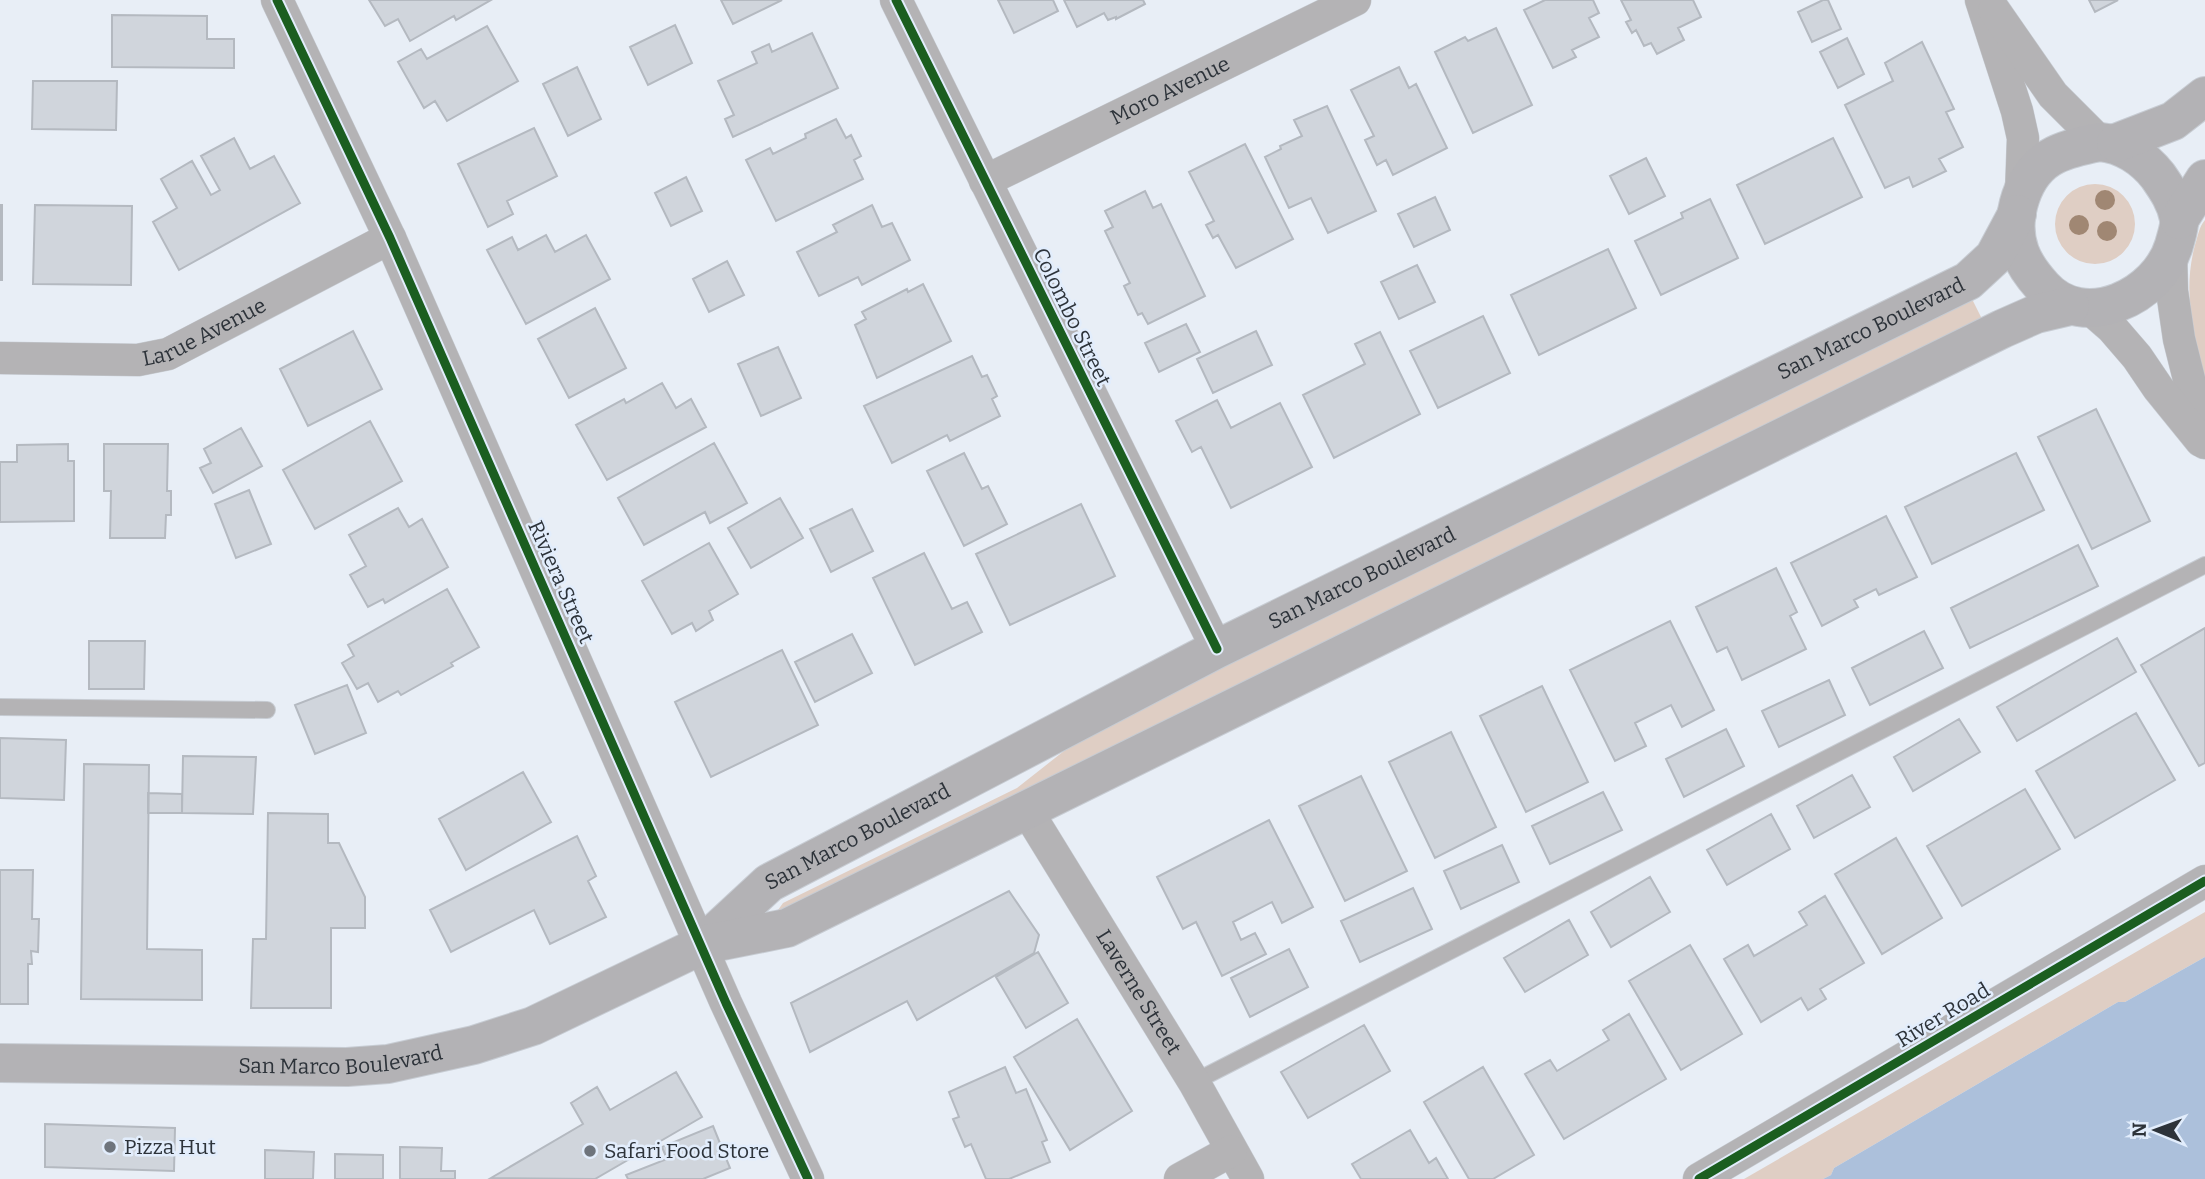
<svg xmlns="http://www.w3.org/2000/svg" width="2205" height="1179" font-family="Bitter,serif">
	<style>
		.green { fill: #dfcec4 }
		.water { fill: #acc0db }
		.building { fill: #d0d5dc; stroke: #b4b9c0; stroke-width: 2 }
		.lines { fill: none; stroke-linecap: round; stroke-linejoin: round }
		.service-casing { stroke: #c7ccd3; stroke-width: 18 }
		.minor-casing { stroke: #c7ccd3; stroke-width: 33 }
		.secondary-casing { stroke: #c7ccd3; stroke-width: 40 }
		.service { stroke: #b4b3b5; stroke-width: 16 }
		.minor { stroke: #b4b3b5; stroke-width: 32 }
		.secondary { stroke: #b3b2b5; stroke-width: 38 }
		.cycleway-casing { stroke: #e2edfc; stroke-width: 13 }
		.cycleway { stroke: #1b5e20; stroke-width: 9 }
		.tree { fill: #a08773 }
		.poi-dot { fill: #6e747c; stroke: #e2edfc; stroke-width: 2.5 }
		.labels { text-anchor: middle; stroke-width: 5; stroke-linejoin: round; paint-order: stroke }
		.street-label { font-size: 21px; fill: #2d333a; stroke: #e2edfc }
		.poi-label { font-size: 21px; fill: #2d333a; stroke: #e2edfc; text-anchor: start }
	</style>
	<rect width="100%" height="100%" fill="#e8eef6"/>
	<path class="green" d="M2055 224a40 40 0 1 1 80 0a40 40 0 1 1-80 0Z
		M2205,220v161c-11,-47 -23,-88 -10,-136 3,-9 4,-18 10,-25z
		M1972,299l11,22 -1197,590 -8,-1 5,-7 234,-115 66,-52z
		M2205,912v45l-80,45h-7l-284,166 -3,7 -8,4h-79z"/>
	<path class="water" d="M2205,957v222h-382l8,-4 3,-7 284,-166h7z"/>
	<path class="building" d="M369,0h122l-35,20 -2,-4 -44,25 -12,-22 -13,7z
		M721,0h61l-49,24z
		M998,0h55l5,11 -44,22z
		M1064,0h79l2,4 -29,15v-2l-8,3 -4,-7 -27,14z
		M1545,0h48l6,13 -10,5 10,19 -27,13 4,7 -23,11 -29,-58z
		M1621,0h72l8,17 -23,11 6,12 -27,14 -6,-11 -7,3 -8,-16 -4,3 -6,-11 5,-2z
		M1823,0h5l13,29 -29,13 -14,-30z
		M2089,0h29l-23,12z
		M112,15l95,1v23h27v29l-122,-1z
		M675,25l17,38 -44,22 -18,-38z
		M487,26l31,55 -71,40 -12,-20 -11,7 -26,-46 23,-13 6,10z
		M1496,28l36,77 -59,28 -38,-81 30,-15 3,4z
		M812,33l26,55 -105,49 -8,-18 9,-4 -16,-34 39,-18 -5,-11 17,-8 3,8z
		M1847,38l17,36 -26,14 -18,-36z
		M1922,42l32,67 -8,3 17,35 -24,12 7,12 -33,16 -4,-10 -24,11 -40,-83 48,-24 -8,-18z
		M577,67l24,52 -33,17 -25,-52z
		M1399,67l10,21 7,-4 31,64 -54,27 -7,-15 -9,5 -12,-25 9,-4 -23,-46z
		M33,81h84l-1,49 -84,-1z
		M1327,106l49,105 -48,22 -17,-35 -22,10 -24,-51 16,-8 -1,-3 22,-10 -8,-16z
		M836,119l10,19 5,-3 10,21 -7,4 9,19 -87,42 -30,-61 24,-12 3,6 33,-16 -1,-4z
		M534,128l23,48 -50,25 6,13 -25,13 -30,-63z
		M234,138l16,31 24,-13 26,47 -121,67 -26,-48 24,-14 -16,-29 31,-18 19,34 9,-5 -19,-34z
		M1833,138l29,59 -97,47 -28,-59z
		M1245,144l48,95 -57,29 -18,-33 -5,3 -7,-13 8,-4 -25,-49z
		M1646,158l19,38 -36,18 -19,-38z
		M686,177l16,34 -31,15 -16,-33z
		M1145,191l8,17 8,-4 44,92 -57,28 -6,-11 -4,2 -14,-29 6,-3 -25,-52 8,-4 -8,-16z
		M1435,197l15,33 -36,17 -16,-33z
		M1710,199l28,59 -77,37 -26,-54 48,-23 -2,-5z
		M0,205h2v75h-2z
		M35,205l97,1 -1,79 -98,-1z
		M872,205l10,22 10,-4 18,37 -48,25 -4,-8 -39,19 -22,-44 40,-20 -4,-7z
		M546,235l9,17 31,-17 24,44 -84,45 -39,-74 25,-13 6,13z
		M1608,249l28,59 -97,47 -28,-60z
		M727,261l17,34 -35,17 -16,-33z
		M1417,265l18,37 -36,17 -18,-37z
		M923,284l28,57 -74,37 -22,-53 11,-6 -4,-7 45,-23 1,3z
		M595,308l31,60 -57,30 -31,-59z
		M1483,316l27,57 -72,35 -28,-57z
		M1186,324l14,28 -41,20 -14,-29z
		M353,331l29,58 -74,37 -28,-57z
		M1256,331l16,34 -59,28 -16,-34z
		M1380,332l40,82 -86,44 -31,-63 62,-31 -10,-20z
		M778,347l23,51 -40,18 -23,-52z
		M972,356l10,21 5,-2 10,21 -5,3 8,17 -50,25 -3,-6 -55,28 -28,-57z
		M662,383l14,25 15,-9 15,28 -99,53 -31,-55 48,-26 2,4z
		M1217,400l14,28 49,-25 32,64 -81,41 -30,-61 -9,5 -16,-31z
		M2096,409l54,112 -58,28 -54,-112z
		M370,421l32,60 -87,48 -32,-59z
		M241,428l21,38 -49,27 -13,-25 11,-5 -7,-14z
		M714,443l33,60 -37,20 -5,-11 -61,33 -26,-47z
		M68,444v17h6v60l-74,1v-60h17v-17z
		M104,444h64l-1,47h4v24h-5l-1,23h-55l1,-47h-7z
		M964,453l18,36 6,-3 19,38 -43,22 -37,-75z
		M2016,453l28,57 -112,54 -27,-57z
		M249,490l22,54 -35,14 -21,-54z
		M780,498l23,40 -52,30 -23,-40z
		M1081,504l34,72 -105,49 -34,-71z
		M398,508l11,19 13,-8 26,48 -63,36 -2,-4 -15,8 -18,-32 16,-9 -17,-31z
		M852,509l21,42 -42,21 -21,-43z
		M1886,516l31,61 -38,18 -3,-6 -22,11 4,7 -36,19 -31,-63z
		M709,543l29,51 -29,17 4,9 -17,11 -4,-8 -20,11 -30,-53z
		M2078,545l20,41 -128,62 -19,-40z
		M924,553l28,56 15,-7 15,30 -67,33 -42,-87z
		M1776,568l21,44 -7,4 16,33 -64,31 -15,-33 -10,5 -21,-45z
		M447,589l32,58 -28,16 2,3 -52,29 -3,-4 -20,11 -10,-19 -11,6 -15,-26 12,-7 -6,-11z
		M1670,621l44,89 -32,17 -11,-22 -36,18 11,23 -31,15 -45,-91z
		M2205,628v135l-6,3 -58,-101z
		M1924,631l19,37 -73,37 -18,-37z
		M852,634l20,39 -57,29 -20,-40z
		M2117,638l19,34 -119,69 -20,-34z
		M89,641h56l-1,48h-55z
		M782,650l36,75 -107,52 -36,-75z
		M1829,680l16,35 -66,32 -17,-36z
		M347,685l19,48 -51,21 -20,-49z
		M1542,686l46,96 -62,30 -46,-96z
		M2136,713l39,67 -100,58 -39,-67z
		M1959,719l21,33 -67,39 -19,-34z
		M1726,729l18,37 -60,31 -18,-38z
		M1451,732l45,95 -61,31 -46,-96z
		M0,738l66,2 -2,60 -64,-2z
		M183,756l73,1 -3,57 -71,-1z
		M84,764l65,1 -2,184 55,1v50l-121,-1z
		M523,772l28,50 -85,48 -27,-51z
		M1852,775l18,32 -56,31 -17,-32z
		M1361,776l46,95 -62,30 -46,-95z
		M2025,789l35,60 -98,57 -35,-60z
		M1603,792l19,38 -72,34 -18,-38z
		M148,793l34,1v19h-34z
		M268,813l60,1v29h11l26,54v31h-34v80h-80l2,-69h13z
		M1771,814l19,35 -63,36 -20,-35z
		M1269,820l44,87 -31,16 -10,-21 -39,20 8,18 14,-7 11,21 -44,22 -26,-54 -13,7 -26,-52z
		M577,836l19,40 -8,5 18,36 -56,27 -16,-34 -83,42 -21,-42z
		M1896,838l46,80 -60,36 -47,-80z
		M1502,845l17,37 -58,27 -17,-38z
		M0,870h33l-1,49h7l-1,33 -7,-1 1,13h-4v40h-28z
		M1650,877l20,35 -59,35 -20,-35z
		M1413,888l19,41 -72,33 -19,-41z
		M1009,891l30,44 -5,18 -117,67 -10,-19 -97,51 -19,-49z
		M1825,896l39,67 -44,26 6,10 -18,11 -7,-12 -40,24 -37,-63 24,-14 6,11 53,-31 -8,-13z
		M1569,920l19,35 -63,37 -21,-34z
		M1690,945l52,89 -61,36 -52,-89z
		M1289,949l19,38 -58,30 -19,-39z
		M1038,952l30,51 -42,25 -30,-51z
		M1629,1014l37,65 -102,60 -39,-65 25,-14 7,11 52,-31 -6,-10z
		M1077,1019l55,92 -62,39 -56,-93z
		M1364,1025l26,46 -82,47 -27,-46z
		M1005,1067l11,26 10,-4 21,51 -5,2 8,20 -41,17h-23l-15,-35 -6,3 -12,-28 6,-2 -10,-25z
		M1483,1067l51,88 -41,24h-24l-45,-77z
		M676,1072l26,45 -107,62 -104,-1 92,-54 -12,-21 26,-16 13,23z
		M45,1124l130,4 -1,43 -129,-4z
		M713,1126l17,42 -27,11h-75l-2,-4 41,-16 -5,-12z
		M1410,1130l19,33 7,-5 12,21h-87l-9,-15z
		M400,1147l42,1 -1,23h14v8h-55z
		M265,1150l49,2 -1,27h-48z
		M335,1154l48,1v24h-48z"/>
	<g class="lines">
		<g class="service-casing">
			<path id="service" d="M0,707l267,3
				M1194,1082l1011,-517"/>
		</g>
		<g class="minor-casing">
			<g id="minor">
				<path d="M277,0l113,238 336,765 82,176"/>
				<path d="M896,0l321,649"/>
				<path d="M1981,0l36,111 6,27 -2,56"/>
				<path d="M1994,10l59,85 47,47"/>
				<path id="s1" d="M985,181l370,-181"/>
				<path d="M2171,254l1,37 7,48 26,104"/>
				<path d="M2089,308l23,20 25,29 21,31 43,53"/>
				<path id="s2" d="M0,358l138,2 30,-6 222,-116"/>
				<path id="s3" d="M1026,809l168,273 54,97"/>
				<path d="M1180,1179l51,-28"/>
				<path d="M1699,1179l506,-298"/>
			</g>
		</g>
		<g class="secondary-casing">
			<g id="secondary">
				<path d="M2100,142c23,2 44,16 58,34 9,13 18,26 21,43 1,8 -3,18 -5,26 -15,51 -90,88 -131,42 -9,-10 -18,-21 -23,-35 -12,-33 2,-81 35,-97 14,-7 30,-10 45,-13z"/>
				<path d="M2116,143l57,-22 32,-25"/>
				<path d="M2179,220l26,-41"/>
				<path id="s4" d="M702,945l67,-62 448,-234 751,-368 26,-24 23,-43"/>
				<path id="s5" d="M0,1063l347,4 41,-3 86,-19 59,-19 169,-81 85,-17 1215,-599 34,-15 34,-8"/>
			</g>
		</g>
		<use href="#service" class="service"/>
		<use href="#minor" class="minor"/>
		<use href="#secondary" class="secondary"/>
		<g class="cycleway-casing">
			<path id="cycleway" d="M277,0l113,238 336,765 82,176
				M896,0l321,649
				M1699,1179l506,-298"/>
		</g>
		<use href="#cycleway" class="cycleway"/>
	</g>
	<g class="tree">
		<circle cx="2105" cy="200" r="10"/>
		<circle cx="2079" cy="225" r="10"/>
		<circle cx="2107" cy="231" r="10"/>
	</g>
	<g class="poi-dot">
		<circle cx="110" cy="1147" r="7"/>
		<circle cx="590" cy="1151" r="7"/>
	</g>
	<g class="labels">
		<g class="street-label">
			<text dy="7" stroke="none"><textPath href="#s1" startOffset="206">Moro Avenue</textPath></text>
			<text transform="translate(1072 317) rotate(64)" y="7">Colombo Street</text>
			<text dy="7" stroke="none"><textPath href="#s4" startOffset="1325">San Marco Boulevard</textPath></text>
			<text dy="7" stroke="none"><textPath href="#s2" startOffset="210">Larue Avenue</textPath></text>
			<text dy="7" stroke="none"><textPath href="#s4" startOffset="758">San Marco Boulevard</textPath></text>
			<text transform="translate(561 582) rotate(66)" y="7">Riviera Street</text>
			<text dy="7" stroke="none"><textPath href="#s4" startOffset="191">San Marco Boulevard</textPath></text>
			<text dy="7" stroke="none"><textPath href="#s3" startOffset="215">Laverne Street</textPath></text>
			<text transform="translate(1943 1015) rotate(-31)" y="7">River Road</text>
			<text dy="7" stroke="none"><textPath href="#s5" startOffset="341">San Marco Boulevard</textPath></text>
		</g>
		<g class="poi-label">
			<text x="124" y="1154">Pizza Hut</text>
			<text x="604" y="1158">Safari Food Store</text>
		</g>
	</g>
	<g transform="translate(2156 1130) rotate(271)" stroke="#e2edfc" stroke-width="5" paint-order="stroke">
	<path d="M0-5L12 26L0 18L-12 26Z" fill="#2d333a"/>
	<text y="-10" font-size="19" font-weight="bold" text-anchor="middle" fill="#2d333a">N</text>
	</g>
</svg>
